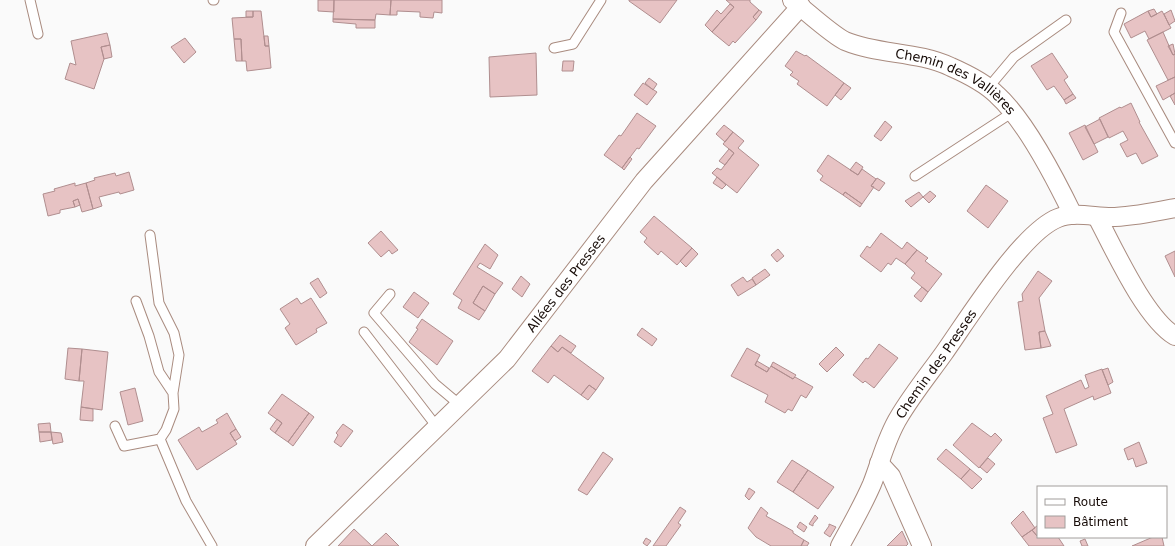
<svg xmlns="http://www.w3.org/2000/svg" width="1175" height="546" font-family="'DejaVu Sans',sans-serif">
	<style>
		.building { fill: #e7c3c4; stroke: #b08e8f }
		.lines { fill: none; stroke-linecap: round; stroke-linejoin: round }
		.service-casing { stroke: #a98b7f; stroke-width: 11 }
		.minor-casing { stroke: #a98b7f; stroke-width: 20 }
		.service { stroke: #fff; stroke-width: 9 }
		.minor { stroke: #fff; stroke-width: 18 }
		.labels { text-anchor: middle; stroke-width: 3; stroke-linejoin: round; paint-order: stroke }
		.street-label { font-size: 13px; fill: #170c08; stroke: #fff }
	</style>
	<rect width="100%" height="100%" fill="#fafafa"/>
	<path class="building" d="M318,0h16v12l-16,-1z
		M334,0h57l-1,15 -14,-1 -1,6 -42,-1z
		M391,0h51v13l-8,-1 -1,6 -13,-1v-5l-23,-1v4h-7z
		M629,0h48l-17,23 -31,-22z
		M726,0h24v2l9,8 -6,7 3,3 -21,23 -2,-2 -4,5 -17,-14 22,-25z
		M730,4l4,3 -22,25 -7,-7 12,-15 4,4z
		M1154,9l3,5 -6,3 -3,-6z
		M759,10l3,2 -6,8 -3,-3z
		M1171,10l4,11 -6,4 -5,-11z
		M246,11h7v6h-7z
		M253,11h8l4,35h4l2,22 -24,3 -1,-10h-4l-1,-22h-7l-2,-21 21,-1z
		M1148,11l3,6 11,-6 9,17 -22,11 -4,-8 -14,7 -7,-14z
		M333,19l42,1v8h-19v-4l-23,-2z
		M1163,32l10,23 2,-1v23l-7,3 -21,-40z
		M107,33l3,12 -9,2 3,12 -10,30 -29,-10 5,-16 6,2 -5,-24z
		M264,36h4l1,10h-4z
		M185,38l11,14 -12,11 -13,-16z
		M234,39h7l1,22h-6z
		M1173,44l2,10 -2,1 -5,-9z
		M110,45l2,12 -8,2 -3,-12z
		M796,51l9,5 1,-1 38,28 -17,23 -30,-22 2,-3 -9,-6 3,-3 -8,-6z
		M536,53l1,42 -47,2 -1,-40z
		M1052,53l16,24 -4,3 9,14 -9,6 -10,-14 -7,4 -16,-24z
		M563,61h11l-1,10h-11z
		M1175,77v16l-12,7 -7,-14z
		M649,78l8,6 -4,6 -8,-7z
		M643,83l14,9 -10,13 -13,-10z
		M844,83l7,5 -10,12 -6,-5z
		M1175,93v12l-5,-9z
		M1073,94l3,4 -10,6 -2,-4z
		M1131,103l9,19h-1l19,34 -16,8 -6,-11 -9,4 -7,-13 8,-4 -5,-9 -14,7 -10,-20 21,-11 1,1z
		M637,113l19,13 -17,23 -2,-1 -15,20 -18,-13 15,-20 2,1z
		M1100,119l8,18 -14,7 -9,-17z
		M885,121l7,6 -11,14 -7,-5z
		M724,125l9,7 -8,10 -9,-8z
		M1085,125l13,27 -15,8 -14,-27z
		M733,132l11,9 -6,7 21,17 -22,28 -25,-20 5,-5 4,2 13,-17 -11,-9z
		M729,149l5,4 -9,12 -6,-4z
		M828,155l30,20 4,-6 14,10 -5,7 3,1 -12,17 -17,-12 -2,3 -23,-15 3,-4 -6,-5z
		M630,157l2,2 -8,11 -2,-2z
		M856,162l7,5 -5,8 -8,-5z
		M129,172l5,18 -14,4 -1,-2 -20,5 3,9 -9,3 -7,-26 9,-3 -1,-2 21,-5 1,3z
		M717,177l9,8 -4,4 -9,-6z
		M877,178l8,5 -6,8 -8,-5z
		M75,183v3l11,-3 7,26 -11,3 -4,-13 -5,2 2,6 -15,3v3l-12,3 -5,-22 12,-3 -1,-2z
		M986,185l22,16 -20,27 -21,-17z
		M930,191l6,5 -7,7 -6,-6z
		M845,192l17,12 -2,3 -17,-12z
		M919,192l4,5 -12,10 -6,-6z
		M78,199l2,6 -5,2 -2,-6z
		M654,216l38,32 -15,17 -16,-14 -3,4 -14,-13 3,-4 -7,-6z
		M381,231l17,19 -6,4 -3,-4 -8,7 -13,-14z
		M881,233l21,16 5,-7 10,8 -12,14 -9,-6 -5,7 -3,-2 -7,9 -21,-16 7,-10 3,2z
		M485,244l13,11 -8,14 -10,-6 -3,4 26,16 -8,11 -12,-8 -10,17 12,8 -6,9 -21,-12 4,-8 -9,-6z
		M692,248l6,6 -12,13 -6,-6z
		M778,249l6,7 -7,6 -6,-7z
		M917,250l11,8 -3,3 17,13 -14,18 -17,-14 4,-5 -10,-9z
		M1175,251v26l-10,-21z
		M765,269l5,6 -14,10 -4,-7z
		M1038,271l14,10 -13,17 6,33 -6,1 2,16 -16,2 -7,-48 5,-1 -1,-7z
		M521,276l9,8 -8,13 -10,-8z
		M743,277l4,5 5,-3 4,6 -18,11 -7,-11z
		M318,278l9,15 -7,5 -10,-15z
		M483,286l12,8 -10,17 -12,-8z
		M922,287l6,5 -7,10 -7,-6z
		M414,292l15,11 -11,15 -15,-11z
		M297,298l4,6 10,-6 16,25 -11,6 1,3 -21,13 -11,-17 5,-4 -10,-15z
		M422,319l31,22 -16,24 -28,-23 9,-13 -2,-1z
		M642,328l15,11 -5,7 -15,-11z
		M1045,331l6,15 -10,2 -2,-16z
		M560,335l16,11 -5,7 -9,-6 -4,5 -7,-6z
		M879,344l19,14 -24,30 -9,-7 -2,2 -10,-8 13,-17 2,1z
		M551,346l7,6 4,-5 42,31 -8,12 -7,-5 -8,10 -27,-20 -6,8 -16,-12z
		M836,347l8,8 -17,17 -8,-8z
		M68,348l14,1 -3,32 -14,-2z
		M747,348l13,7 -5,10 12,7 4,-6 22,13 2,-2 18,10 -7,11 -5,-3 -9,16 -4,-2 -3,4 -20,-11 3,-7 -37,-19z
		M82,349l26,3 -6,58 -21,-3 3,-26h-5z
		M757,361l12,7 -2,4 -12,-7z
		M773,362l23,13 -3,4 -22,-13z
		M1108,368l5,14 -5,3 -6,-15z
		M1102,369l9,24 -17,7 -1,-4 -29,13 13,36 -21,8 -13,-35 10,-4 -7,-18 35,-16 4,9 4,-2 -4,-12z
		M589,385l7,5 -8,10 -7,-5z
		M135,388l8,33 -15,4 -8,-33z
		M282,394l27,19 -21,29 -13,-9 7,-10 -14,-10z
		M81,407l12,2v12l-13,-1z
		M227,413l9,16 -6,4 7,11 -40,26 -19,-30 21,-13 3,5 16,-9 -2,-3z
		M309,413l5,4 -21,29 -5,-4z
		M277,419l5,4 -7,10 -5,-4z
		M50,423l1,9h-12l-1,-8z
		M972,423l19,14 4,-4 7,7 -23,28 -26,-23z
		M343,424l10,7 -12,16 -7,-5 4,-7 -2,-2z
		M236,429l5,8 -6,4 -5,-8z
		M39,432h12l1,8 -12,2z
		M51,432l10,1 2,9 -10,2z
		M1139,442l8,21 -11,4 -3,-9 -5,2 -4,-11z
		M946,449l24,20 -9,10 -24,-20z
		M603,452l10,7 -26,36 -9,-5z
		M988,458l7,6 -8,9 -7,-6z
		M792,460l16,10 -15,22 -16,-10z
		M970,469l12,10 -10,10 -11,-10z
		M808,470l26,17 -16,22 -25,-17z
		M749,488l6,4 -6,8 -4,-4z
		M680,507l6,4 -8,12 3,2 -15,21h-13z
		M761,507l7,6 -2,3 27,15v2l11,7 -3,6h-30l-15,-9 -8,-9z
		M1023,511l12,17 -13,9 -11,-14z
		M815,515l3,3 -5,6v2l-4,-2z
		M800,522l7,5 -3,5 -7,-5z
		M829,524l7,3 -6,10 -6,-4 5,-7z
		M1038,525v11h-1l-5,-6z
		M354,529l18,17 14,-13 13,13h-61z
		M1032,530l6,7h20l6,9h-35l-7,-9z
		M902,531l6,13 -2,2h-19z
		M1153,537h9l2,9h-32z
		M646,538l5,3 -4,5 -4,-3z
		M1085,539l3,7h-6l-2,-5z
		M804,540l5,3 -2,3h-6z"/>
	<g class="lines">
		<g class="service-casing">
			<path id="service" d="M30,0l8,34
				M213,0h1
				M1121,13l-7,19 61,111
				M554,48l19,-4 28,-44
				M988,88l26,-31 52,-37
				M915,176l98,-64
				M390,294l-16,19 61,71 25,21
				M136,301l13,35 10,36 14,21
				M364,332l73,95
				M115,426l9,20 36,-7 6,-9 8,-21 -1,-16 6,-38 -5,-22 -15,-30 -9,-68
				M160,439l26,62 26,45"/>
		</g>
		<g class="minor-casing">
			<g id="minor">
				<path id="s1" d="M792,0c13,10 40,35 53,41 34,14 72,10 106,26 16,7 34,16 46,28 29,26 59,85 76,120"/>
				<path d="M1097,217c17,32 48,101 78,119"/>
				<path d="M879,463l12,13 31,70"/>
				<path id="s2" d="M315,546l192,-187 137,-178 157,-175"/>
				<path id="s3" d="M840,546c11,-20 23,-41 32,-62 9,-23 14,-46 27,-67 13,-22 30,-43 45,-64 24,-34 78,-121 114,-135 17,-7 39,0 57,-1 21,-1 40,-5 60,-9"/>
			</g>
		</g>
		<use href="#service" class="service"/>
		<use href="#minor" class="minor"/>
	</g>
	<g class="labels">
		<g class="street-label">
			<text dy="5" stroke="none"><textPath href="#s1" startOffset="187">Chemin des Vallières</textPath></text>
			<text dy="5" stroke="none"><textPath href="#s2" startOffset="364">Allées des Presses</textPath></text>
			<text dy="5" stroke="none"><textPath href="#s3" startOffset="207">Chemin des Presses</textPath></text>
		</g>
	</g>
	<rect x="1037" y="486" width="130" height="52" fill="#ffffff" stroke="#a29e9c"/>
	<rect x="1045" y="499" width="20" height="6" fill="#ffffff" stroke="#a29e9c"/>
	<text x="1073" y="506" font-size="12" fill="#170c08">Route</text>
	<rect x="1045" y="516" width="20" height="12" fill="#e7c3c4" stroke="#a29e9c"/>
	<text x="1073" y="526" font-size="12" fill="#170c08">Bâtiment</text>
</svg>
